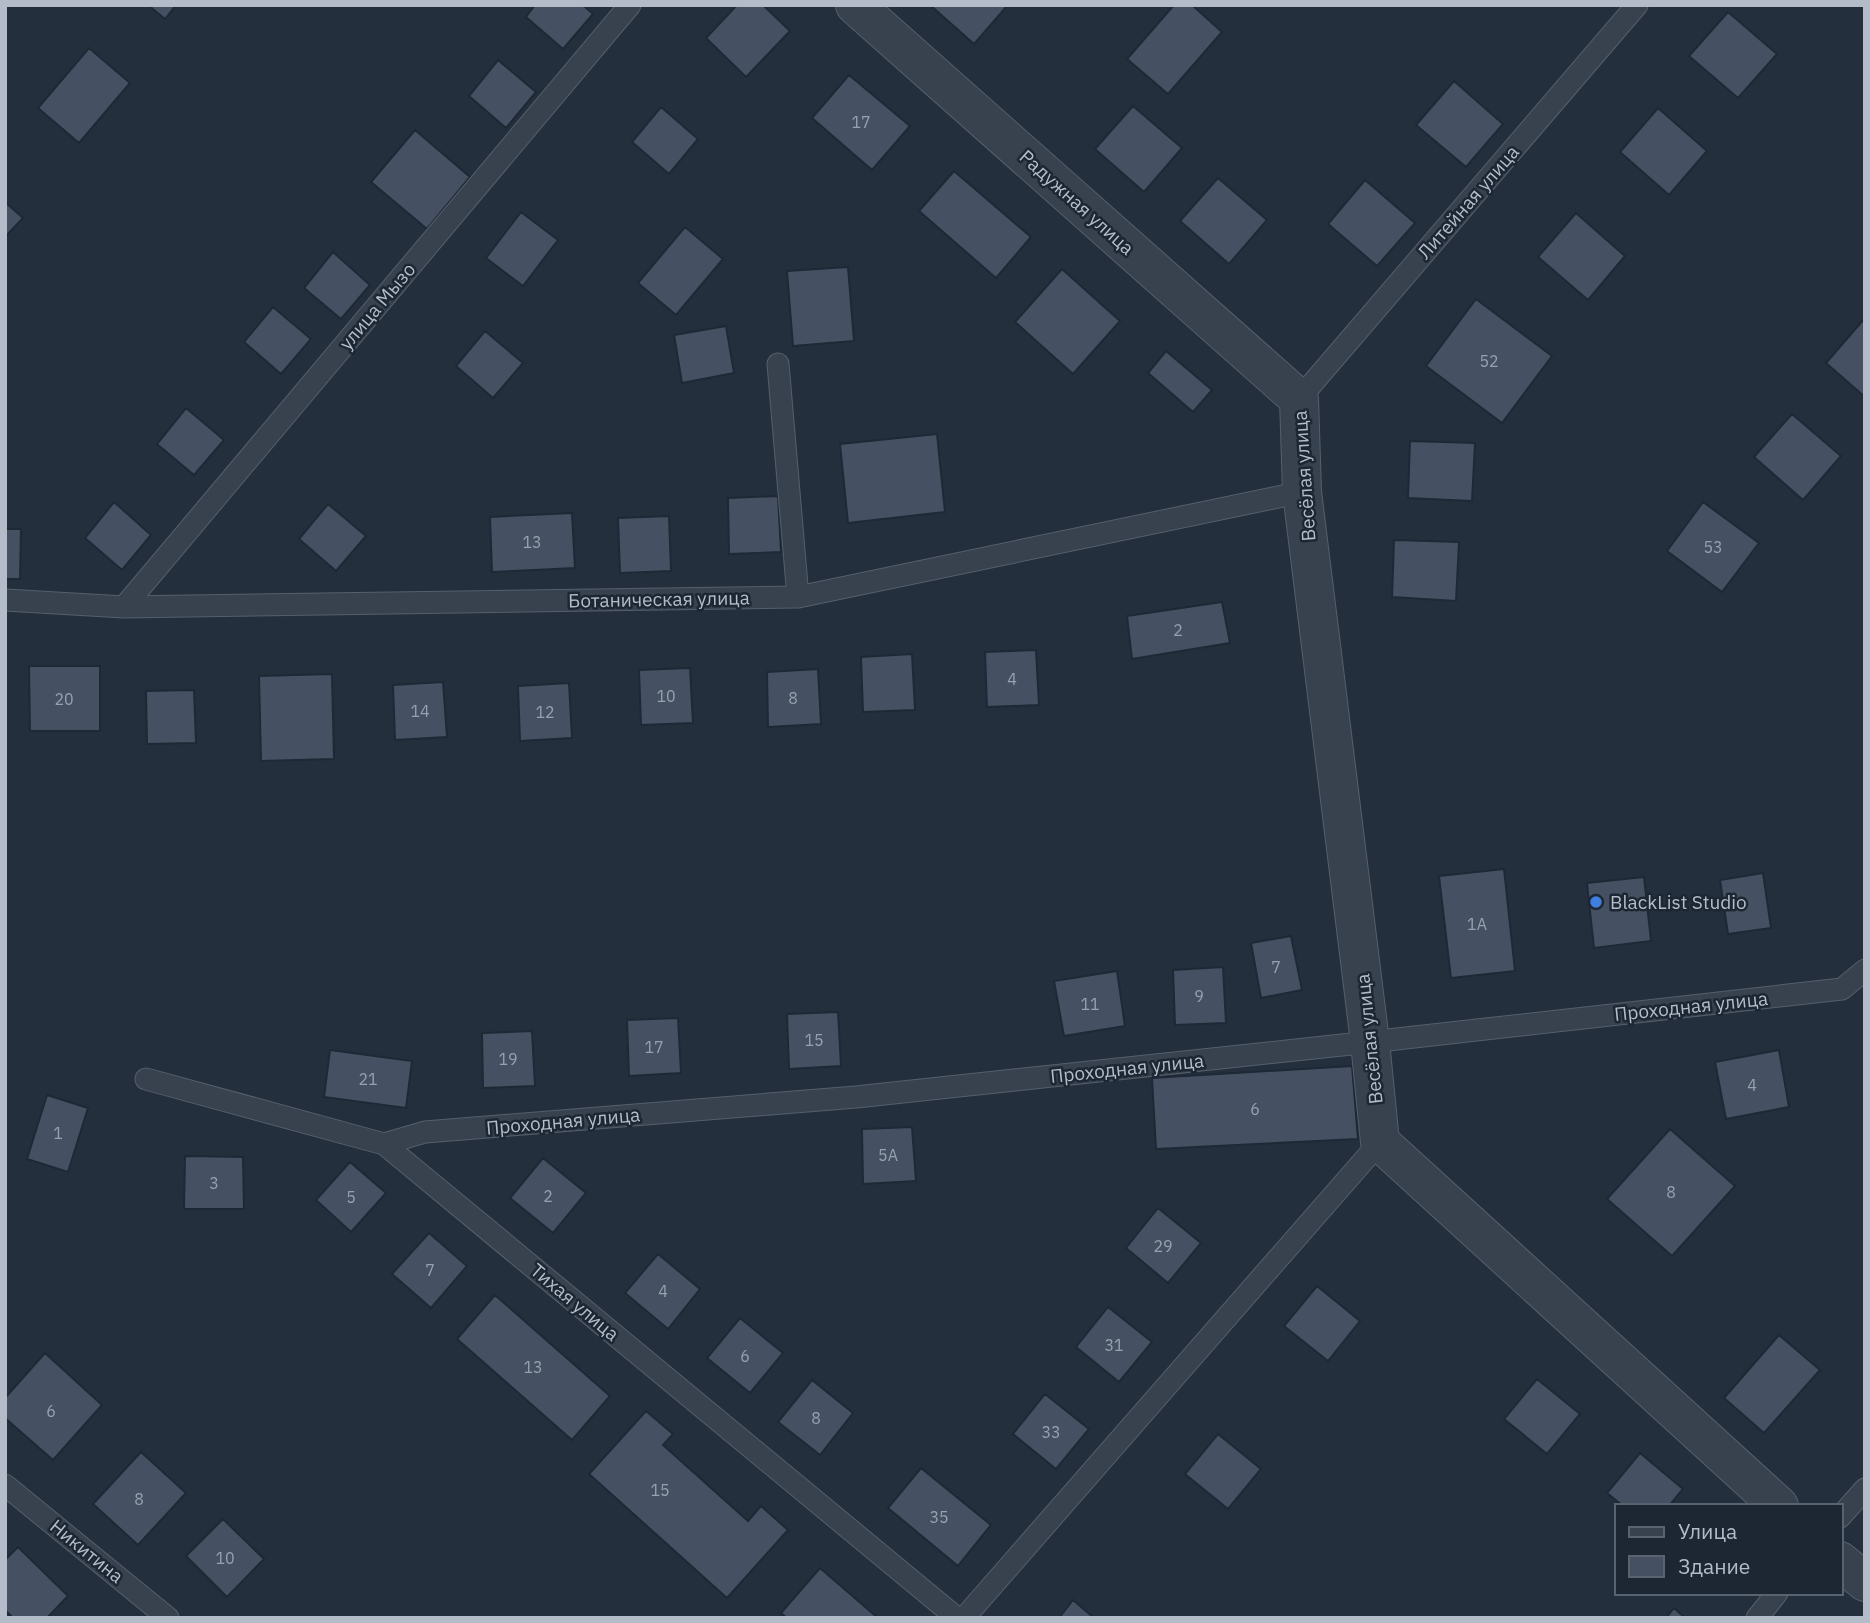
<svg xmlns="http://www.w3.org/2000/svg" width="1870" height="1623" font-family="'IBM Plex Sans',sans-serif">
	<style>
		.building { fill: #455162; stroke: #1f2835; stroke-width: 2 }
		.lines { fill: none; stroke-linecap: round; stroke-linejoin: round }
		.service-casing { stroke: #565f6c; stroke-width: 23 }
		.minor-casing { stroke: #565f6c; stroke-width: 40 }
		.service { stroke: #38414e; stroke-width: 21 }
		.minor { stroke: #38414e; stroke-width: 38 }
		.shop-dot { fill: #3f7fe0; stroke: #1d2633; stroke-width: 2.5 }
		.labels { text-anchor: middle; stroke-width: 5; stroke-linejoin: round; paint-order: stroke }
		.number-label { font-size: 16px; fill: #98a1af }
		.street-label { font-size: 19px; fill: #b4bcc9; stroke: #1d2633 }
		.poi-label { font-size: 19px; fill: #b4bcc9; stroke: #1d2633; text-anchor: start }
	</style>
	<rect width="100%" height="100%" fill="#242f3e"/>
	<path class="building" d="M148,5h28l-11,14z
		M535,5h48l10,9 -30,35 -37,-32z
		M737,5h26l27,26 -44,46 -40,-39z
		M930,5h78l-34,39z
		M1174,5h18l30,27 -54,62 -41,-35z
		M1728,12l49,42 -39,44 -49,-42z
		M89,48l41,35 -51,60 -41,-35z
		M498,60l38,32 -30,36 -37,-32z
		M849,75l61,51 -38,44 -60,-52z
		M1454,81l49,43 -37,43 -50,-42z
		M1133,106l49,42 -38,44 -49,-43z
		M661,107l37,32 -29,35 -37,-32z
		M1658,108l49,43 -38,44 -49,-43z
		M415,130l55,47 -43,52 -56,-47z
		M954,171l77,66 -35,41 -77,-67z
		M1218,178l49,42 -38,44 -49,-43z
		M1365,180l50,43 -38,43 -49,-42z
		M5,202l18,16 -18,19z
		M521,212l37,28 -35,46 -37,-28z
		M1576,213l49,43 -37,44 -50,-43z
		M685,227l38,32 -47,56 -38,-32z
		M333,252l37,33 -29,34 -37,-31z
		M848,267l6,74 -61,5 -6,-75z
		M1062,269l58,52 -47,53 -58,-52z
		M1476,299l76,57 -50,67 -76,-57z
		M273,307l38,32 -30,35 -37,-32z
		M1864,319l1,1v77l-39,-34z
		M726,326l8,47 -52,10 -8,-48z
		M485,331l38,32 -30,35 -37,-32z
		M1166,351l46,39 -19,22 -45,-39z
		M186,408l38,32 -30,35 -37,-31z
		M1792,414l49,42 -38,44 -49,-43z
		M937,434l8,78 -97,11 -8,-79z
		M1410,441l65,2 -3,58 -64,-3z
		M778,496l3,56 -52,2 -1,-56z
		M114,502l37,33 -29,35 -37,-32z
		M1703,502l56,41 -37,49 -55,-41z
		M328,504l38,32 -30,35 -37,-32z
		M572,513l3,55 -83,4 -2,-55z
		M669,516l2,55 -51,2 -2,-55z
		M5,529h16l-1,50h-15z
		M1394,540l65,2 -3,59 -64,-4z
		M1222,602l8,41 -98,16 -5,-43z
		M1036,650l3,55 -52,2 -2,-55z
		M912,654l3,56 -52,2 -2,-55z
		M29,666h71v65h-70z
		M690,668l3,55 -52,2 -2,-55z
		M818,669l3,55 -53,3 -1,-55z
		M332,674l2,85 -73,2 -2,-85z
		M443,682l4,55 -52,3 -2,-55z
		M569,683l3,55 -52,3 -2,-55z
		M194,690l2,53 -49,1 -1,-53z
		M1504,869l11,102 -64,7 -12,-102z
		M1763,873l8,55 -43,6 -8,-54z
		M1644,877l7,64 -57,7 -7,-65z
		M1291,936l11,54 -41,8 -10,-55z
		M1223,967l3,56 -51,2 -2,-55z
		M1117,971l8,55 -61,10 -10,-55z
		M838,1012l3,54 -52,3 -2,-55z
		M678,1018l3,55 -52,3 -2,-56z
		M532,1031l3,55 -52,2 -1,-55z
		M330,1050l82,11 -6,47 -82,-11z
		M1779,1050l10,57 -63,12 -11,-57z
		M1352,1066l6,73 -202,10 -4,-71z
		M47,1095l41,13 -20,64 -41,-13z
		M912,1127l4,54 -53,3 -1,-55z
		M1670,1129l65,57 -63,70 -65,-57z
		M185,1156l58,1 1,52h-60z
		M543,1158l43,35 -33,40 -43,-35z
		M350,1162l36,31 -35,39 -35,-32z
		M1158,1208l43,35 -33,40 -42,-35z
		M429,1233l38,33 -36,42 -39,-34z
		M658,1254l42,35 -32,40 -43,-36z
		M1317,1286l43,35 -32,40 -44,-35z
		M495,1295l115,101 -38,44 -115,-101z
		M1108,1307l44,35 -33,40 -43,-35z
		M740,1318l43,35 -33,40 -43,-35z
		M1779,1335l41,35 -56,63 -40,-35z
		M45,1353l57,52 -49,55 -48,-42v-20z
		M1537,1379l43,35 -33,40 -43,-35z
		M812,1380l41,33 -33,42 -42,-33z
		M1045,1394l44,35 -33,40 -43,-35z
		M646,1411l27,23 -10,11 85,76 13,-15 27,24 -61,68 -138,-124z
		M1218,1434l43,35 -33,40 -43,-35z
		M141,1452l45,41 -48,52 -45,-41z
		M1640,1453l43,36 -14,17h-46l-16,-13z
		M921,1468l70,57 -33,41 -70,-58z
		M223,1519l41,40 -37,38 -41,-41z
		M18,1547l50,49 -21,22h-34l-8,-8v-50z
		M820,1568l58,50h-91l-6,-5z
		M1073,1600l21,18h-35z
		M1674,1608l11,10h-19z"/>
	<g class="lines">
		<g class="service-casing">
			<path id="service" d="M778,364l20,233
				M1299,399l338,-394
				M5,600l119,7 674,-10 504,-105
				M124,607l506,-602
				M146,1079l238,65 573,474
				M384,1144l41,-12 431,-35 514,-55 472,-53 23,-19
				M5,1485l163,133
				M1840,1517l25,-28
				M964,1618l416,-476
				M1757,1618l20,-25"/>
		</g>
		<g class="minor-casing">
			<path id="minor" d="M855,5l444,394 3,93 68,550 10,100 399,364
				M1840,1561l25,21"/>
		</g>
		<use href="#service" class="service"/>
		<use href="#minor" class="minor"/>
	</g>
	<circle class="shop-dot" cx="1596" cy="902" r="7"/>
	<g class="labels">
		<g class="number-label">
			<text x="861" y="128">17</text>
			<text x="1489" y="367">52</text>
			<text x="532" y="548">13</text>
			<text x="1713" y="553">53</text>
			<text x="1178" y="636">2</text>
			<text x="1012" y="685">4</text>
			<text x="666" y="702">10</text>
			<text x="793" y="704">8</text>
			<text x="64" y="705">20</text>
			<text x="420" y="717">14</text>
			<text x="545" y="718">12</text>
			<text x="1477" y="930">1А</text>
			<text x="1276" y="973">7</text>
			<text x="1199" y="1002">9</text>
			<text x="1090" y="1010">11</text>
			<text x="814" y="1046">15</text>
			<text x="654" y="1053">17</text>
			<text x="508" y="1065">19</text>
			<text x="368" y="1085">21</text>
			<text x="1752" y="1091">4</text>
			<text x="1255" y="1115">6</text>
			<text x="58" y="1139">1</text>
			<text x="888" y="1161">5А</text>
			<text x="214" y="1189">3</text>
			<text x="1671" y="1198">8</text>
			<text x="548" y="1202">2</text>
			<text x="351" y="1203">5</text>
			<text x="1163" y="1252">29</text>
			<text x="430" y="1276">7</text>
			<text x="663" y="1297">4</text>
			<text x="1114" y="1351">31</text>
			<text x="745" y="1362">6</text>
			<text x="533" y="1373">13</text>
			<text x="51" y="1417">6</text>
			<text x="816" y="1424">8</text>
			<text x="1051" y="1438">33</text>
			<text x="660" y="1496">15</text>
			<text x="139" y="1505">8</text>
			<text x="939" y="1523">35</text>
			<text x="225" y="1564">10</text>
		</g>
		<g class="street-label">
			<text transform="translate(1077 202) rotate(42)" y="7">Радужная улица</text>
			<text transform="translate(1468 202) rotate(-49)" y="7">Литейная улица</text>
			<text transform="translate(377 306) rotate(-50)" y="7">улица Мызо</text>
			<text transform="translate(1304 476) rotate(-94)" y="7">Весёлая улица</text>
			<text transform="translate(659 599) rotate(-1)" y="7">Ботаническая улица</text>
			<text transform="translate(1691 1006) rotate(-6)" y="7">Проходная улица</text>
			<text transform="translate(1369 1039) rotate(-96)" y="7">Весёлая улица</text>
			<text transform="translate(1127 1068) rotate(-6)" y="7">Проходная улица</text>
			<text transform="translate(563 1121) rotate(-5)" y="7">Проходная улица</text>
			<text transform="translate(575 1302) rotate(40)" y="7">Тихая улица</text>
			<text transform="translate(87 1551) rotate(39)" y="7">Никитина</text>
		</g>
		<g class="poi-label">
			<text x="1610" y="909">BlackList Studio</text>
		</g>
	</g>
	<rect width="1870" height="1623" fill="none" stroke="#b4bcc9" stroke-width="14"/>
	<rect x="1615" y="1504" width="228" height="91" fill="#1d2633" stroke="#59626f" stroke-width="2"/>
	<rect x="1629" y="1527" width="35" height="10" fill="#38414e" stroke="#59626f" stroke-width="2"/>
	<text x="1678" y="1539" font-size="21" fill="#b4bcc9">Улица</text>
	<rect x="1629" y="1556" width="35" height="21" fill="#455162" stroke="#59626f" stroke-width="2"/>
	<text x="1678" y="1574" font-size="21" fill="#b4bcc9">Здание</text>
</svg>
